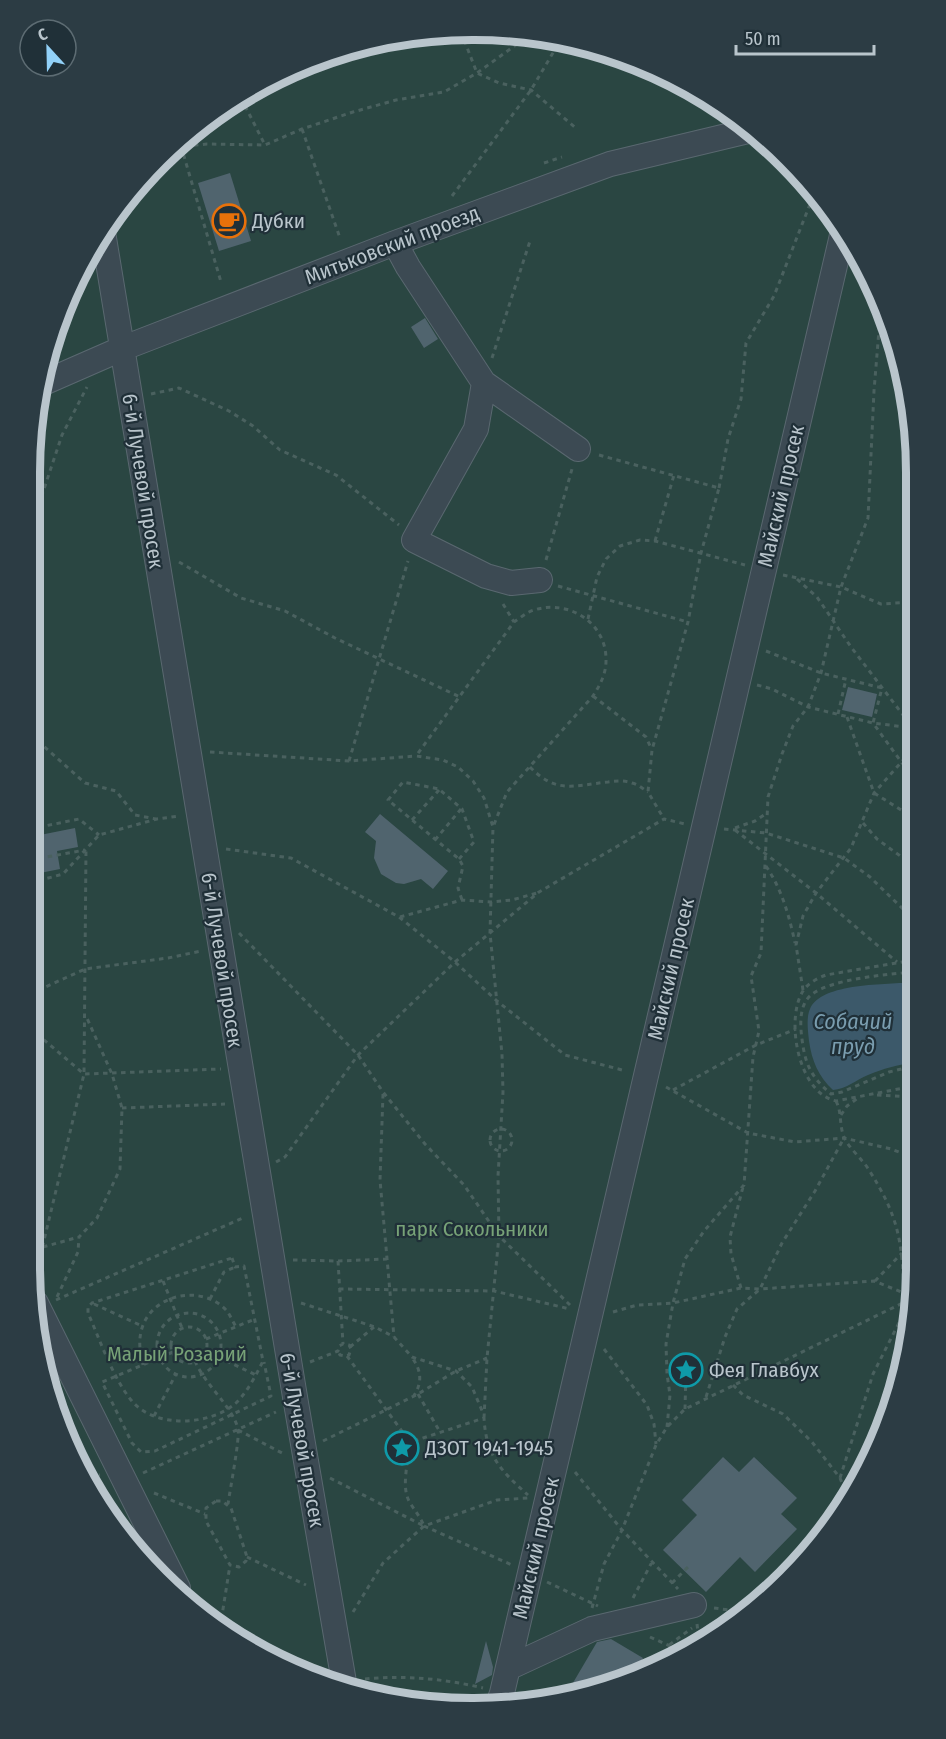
<svg xmlns="http://www.w3.org/2000/svg" width="946" height="1739" font-family="'Fira Sans Condensed',sans-serif">
	<style>
		.green { fill: #2a4642 }
		.water { fill: #3c596a }
		.lines { fill: none; stroke-linecap: round; stroke-linejoin: round }
		.stream { stroke: #3c596a; stroke-width: 5 }
		.building { fill: #50646e }
		.minor-casing { stroke: #5a6870; stroke-width: 26 }
		.path { stroke: #4a615f; stroke-width: 3; stroke-dasharray: 4.5 4.5; stroke-linecap: butt }
		.minor { stroke: #3c4a53; stroke-width: 24 }
		.labels { text-anchor: middle; stroke-width: 4.5; stroke-linejoin: round; paint-order: stroke }
		.poi-label { font-size: 21px; fill: #b9c5cc; stroke: #203038; text-anchor: start }
		.street-label { font-size: 21px; fill: #b9c5cc; stroke: #203038 }
		.park-label { font-size: 21px; fill: #77a277; stroke: #203038 }
		.water-label { font-size: 22px; font-style: italic; fill: #7a9daf; stroke: #203038 }
		.rim { fill: none; stroke: #b9c5cc; stroke-width: 8 }
	</style>
	<rect width="100%" height="100%" fill="#273a43"/>
	<path class="green" d="M444,31l86,3 85,19 79,36 71,51 76,87 51,103 20,86 3,879 -14,86 -44,106 -92,112 -122,76 -141,33 -143,-14 -132,-59 -105,-99 -68,-127 -24,-143 1,-822 14,-86 44,-106 51,-71 63,-59 74,-46 81,-31z"/>
	<path class="water" d="M914,982v81c-16,1 -31,6 -46,12 -12,5 -22,14 -35,15 -15,-14 -21,-29 -24,-49 -1,-10 -3,-23 1,-32 11,-27 78,-24 104,-27z"/>
	<g class="lines">
		<path class="stream" d="M449,31v3"/>
	</g>
	<path class="building" d="M230,173l21,68 -32,10 -21,-68z
		M425,318l13,21 -14,9 -13,-21z
		M848,687l29,7 -5,23 -30,-7z
		M380,814l68,57 -15,18 -12,-10 -17,5 -8,-1 -15,-9 -7,-16 2,-17 -11,-9z
		M75,828l3,19 -21,4 3,18 -30,6v-38z
		M723,1457l16,15 15,-15 43,41 -16,16 16,15 -42,43 -15,-15 -34,35 -43,-42 34,-35 -15,-15z
		M611,1639l32,19 -12,20 -64,15 30,-51z
		M486,1641l7,26 -1,8 -17,9z"/>
	<g class="lines">
		<g class="minor-casing">
			<path id="minor" d="M103,232l193,1171 49,285
				M395,243l13,24 76,116 94,66
				M484,383l-8,46 -62,111 72,36 25,7 29,-3
				M41,384l80,-35 274,-106 215,-79 142,-34
				M36,1303l142,285
				M508,1668l84,-39 102,-24
				M497,1707l5,-14 341,-1462"/>
		</g>
		<path class="path" d="M461,32l16,41 22,10 32,7 46,39
			M241,98l24,47
			M302,129l38,109
			M181,146l40,136
			M176,147l31,-3 58,1 37,-16 51,-17 43,-12 48,-8 33,-19 54,-39
			M544,163l18,-6
			M452,196l79,-106 29,-49
			M66,307l10,-12 5,-24
			M492,358l38,-117
			M151,394l28,-6 50,23 24,15 27,24 56,25 63,50
			M599,455l120,33 -18,65 -13,69 -36,128 -4,42 16,27
			M719,488l9,-49 13,-40 5,-56 28,-47 38,-97 3,-3
			M31,521l4,-5 27,-81 25,-48
			M655,541l19,-66
			M546,560l26,-91
			M179,562l62,36 44,13 50,27 125,59
			M783,575l58,12 40,17 32,-2
			M797,579l20,18 34,50 62,81
			M558,586l130,36
			M503,604l11,18
			M588,619l9,-42 9,-18 14,-13 20,-6 15,1 90,24
			M766,651l55,22 61,15 -9,35 29,40 11,8
			M757,685l15,4 36,18 65,16 40,5
			M593,696l53,41 5,11
			M838,714l8,-35
			M847,717l27,76 40,25
			M31,735l54,48 31,8 19,24 21,4
			M210,752l139,9 67,-5
			M349,761l59,-200
			M530,767c27,28 45,18 78,15 8,-1 16,-2 24,1 6,1 11,6 16,9
			M412,820l27,-30
			M863,823l14,16 37,27
			M735,828l20,-7 12,-8
			M30,829l49,-10 20,16
			M724,829l42,4 78,25 26,19 34,33 10,3
			M735,830l81,63 81,69
			M435,840l26,-31
			M226,849l65,9 108,59 56,45 42,39 68,54 61,16
			M459,859l15,-17 -12,-33 -23,-20 -36,-7 -15,18 71,59 4,7 -5,22 4,12
			M30,860l55,-10
			M766,866c16,24 23,49 29,77
			M30,883l33,-9 36,-39 58,-16 22,-3
			M400,917l62,-17 29,2 21,-2 25,-7
			M239,933l119,122 25,37 42,52 39,41 35,51 71,69
			M914,960l-88,15c-8,3 -18,8 -23,16 -18,28 -5,102 33,110l78,-15
			M914,972c-25,2 -84,7 -103,23 -12,10 -11,30 -9,44 3,25 9,38 29,55l11,-2 47,-20 25,-6
			M803,990l-7,-45 7,-29 13,-23 35,-45 23,-55 39,-44
			M30,994l55,-25 83,-11 33,-7
			M30,1028l54,46 137,-5
			M666,1087l82,46 47,9 49,-4 47,11 24,9
			M673,1090l83,-45 40,-16
			M383,1094l-3,86 14,157
			M877,1095l37,2
			M836,1101c6,11 3,24 8,36 3,9 19,23 25,33 29,46 33,69 35,123
			M122,1108l103,-4
			M841,1115l6,-9 11,-8
			M490 1140a11 11 0 1 1 22 0a11 11 0 1 1-22 0Z
			M276,1162l9,-5 73,-102 97,-93 84,-70 125,-73 21,5
			M43,1247l36,-10
			M232,1258l3,9 9,-1 19,95c-7,14 -15,30 -27,42 -26,23 -82,26 -105,-3 -19,-24 -31,-60 -43,-87v-6l4,-4z
			M293,1260l45,1 5,83
			M338,1261l49,-2
			M163,1281l19,47
			M875,1281l27,-28
			M34,1282l50,-208 2,-225
			M741,1288l-10,-34 -1,-17 13,-50
			M339,1289l155,2 76,18
			M57,1297l21,-45 1,-15 18,-19 23,-49 2,-61 -10,-34 -26,-58
			M210,1299l14,-27 11,-5
			M56,1300l189,-83
			M301,1303l74,24 19,10 18,20 44,14 16,16 11,26
			M94,1304l48,22
			M613,1312l24,-7 36,-2 68,-15 19,1 114,-8 30,12 10,10
			M157 1345a32 32 0 1 1 64 0a32 32 0 1 1-64 0Z
			M171 1345a18 18 0 1 1 36 0a18 18 0 1 1-36 0Z
			M206,1339l49,-20
			M350,1347l24,-20
			M604,1349l43,56 7,19 2,20
			M173,1352l-71,30 30,61 9,9 14,-1 116,-55 -7,-34
			M347,1356l57,78
			M218,1357l38,18
			M195,1361c10,24 38,46 43,68 2,9 -8,61 -10,75
			M310,1362l28,-11 1,-5 4,-2 6,1 2,4 -2,6 -4,1 -5,-1 -2,-4
			M143,1365c-3,-13 -5,-24 -1,-37 11,-35 61,-44 85,-17 3,4 6,11 9,16
			M733,1385l10,10 40,19 29,28 28,36 8,20
			M418,1394l22,38
			M413,1397c9,-13 9,-25 0,-38
			M706,1397l19,-60 12,-28 23,-20 22,-46 33,-52 29,-53
			M53,1402l10,2
			M685,1409l1,-39
			M154,1416l22,-42
			M484,1418l3,-60 12,-122 -1,-60 5,-84 -1,-38 -12,-121 3,-106 -9,-29 -11,-17 -15,-14 -15,-7 -27,-4 98,-134c6,-4 13,-10 20,-12 35,-11 73,13 72,51 0,13 -6,24 -13,35l-86,96 -14,35
			M667,1427l3,-32 -3,-21 -1,-30 7,-41 12,-44 19,-28 40,-46 9,-128 6,-26 -8,-55 10,-23 7,-156 14,-43 11,-28 15,-19 13,-34 20,-86 27,-69 6,-127 5,-61 4,-18
			M238,1430l44,23
			M388 1449a14 14 0 1 1 28 0a14 14 0 1 1-28 0Z
			M323,1441l95,-47 38,-23 31,-13
			M414,1441l70,-23c2,38 17,53 44,77
			M82,1462l9,-1
			M575,1472l47,58 56,59
			M143,1473l133,-61
			M90,1476l10,-1
			M330,1478l94,48c-4,-10 -10,-16 -15,-25 -6,-12 -3,-26 -2,-39
			M840,1478l33,-104 42,-83
			M154,1493l51,21
			M216,1501h6l9,7 16,49 -1,4 -7,6 -9,-2 -24,-44v-13z
			M424,1526l88,39
			M247,1557l59,28
			M547,1582l51,24
			M672,1583l19,-19
			M633,1598l19,-36
			M592,1608l12,-44 18,-34 34,-85 11,-18 18,-18 230,-112
			M714,1608l31,4
			M353,1612l30,-49 41,-37 73,-26 31,-2
			M697,1624l2,16
			M220,1628l10,-63
			M650,1637l31,14
			M664,1662l5,-17 23,-17
			M365,1679c40,-4 80,0 118,9"/>
		<use href="#minor" class="minor"/>
	</g>
	<defs>
		<g id="cafe-ring" transform="scale(1.725)"><circle r="9.5" fill="#203038" stroke="#e8710a" stroke-width="1.5"/><path d="M-5.5-4.5H6V0H3Q3 3.5 0 3.5H-2.5Q-5.5 3.5-5.5 0ZM3-3.2v2h1.7v-2ZM-6 4.5H4V6H-6Z" fill="#e8710a"/></g>
		<g id="sight-ring" transform="scale(1.725)"><circle r="9.5" fill="#203038" stroke="#0f9aa8" stroke-width="1.5"/><path d="M0-6L1.8-2.2L6-1.7L2.9 1.2L3.7 5.4L0 3.3L-3.7 5.4L-2.9 1.2L-6-1.7L-1.8-2.2Z" fill="#0f9aa8"/></g>
	</defs>
	<g fill-rule="evenodd">
		<use href="#cafe-ring" x="229" y="221"/>
		<use href="#sight-ring" x="686" y="1370"/>
		<use href="#sight-ring" x="402" y="1448"/>
	</g>
	<g class="labels">
		<g class="poi-label">
			<text x="252" y="228">Дубки</text>
			<text x="709" y="1377">Фея Главбух</text>
			<text x="425" y="1455">ДЗОТ 1941-1945</text>
		</g>
		<g class="street-label">
			<text transform="translate(392 245) rotate(-21)" y="7">Митьковский проезд</text>
			<text transform="translate(143 481) rotate(81)" y="7">6-й Лучевой просек</text>
			<text transform="translate(781 496) rotate(-77)" y="7">Майский просек</text>
			<text transform="translate(222 960) rotate(81)" y="7">6-й Лучевой просек</text>
			<text transform="translate(671 969) rotate(-77)" y="7">Майский просек</text>
			<text transform="translate(302 1440) rotate(80)" y="7">6-й Лучевой просек</text>
			<text transform="translate(536 1548) rotate(-77)" y="7">Майский просек</text>
		</g>
		<g class="park-label">
			<text x="472" y="1236">парк Сокольники</text>
			<text x="177" y="1361">Малый Розарий</text>
		</g>
		<g class="water-label">
			<text x="853" y="1029">Собачий<tspan x="853" dy="25">пруд</tspan></text>
		</g>
	</g>
	<path d="M0 0H946V1739H0ZM472 40H474A432 432 0 0 1 906 472V1266A432 432 0 0 1 474 1698H472A432 432 0 0 1 40 1266V472A432 432 0 0 1 472 40Z" fill="#2c3c44" fill-rule="evenodd"/>
	<path class="rim" d="M472 40H474A432 432 0 0 1 906 472V1266A432 432 0 0 1 474 1698H472A432 432 0 0 1 40 1266V472A432 432 0 0 1 472 40Z"/>
	<g transform="translate(48 48) rotate(338)"><circle r="28" fill="#203038" stroke="#5d6c73" stroke-width="1.5"/>
	<path d="M0-4.5L10 22L0 15L-10 22Z" fill="#92d1f8"/>
	<text y="-9" font-size="16" font-weight="bold" text-anchor="middle" fill="#b9c5cc">С</text>
	</g>
	<path d="M736 45v9h138v-9" fill="none" stroke="#b9c5cc" stroke-width="3"/>
	<text x="745" y="45" font-size="18" fill="#b9c5cc" stroke="#203038" stroke-width="4.5" paint-order="stroke">50 m</text>
</svg>
